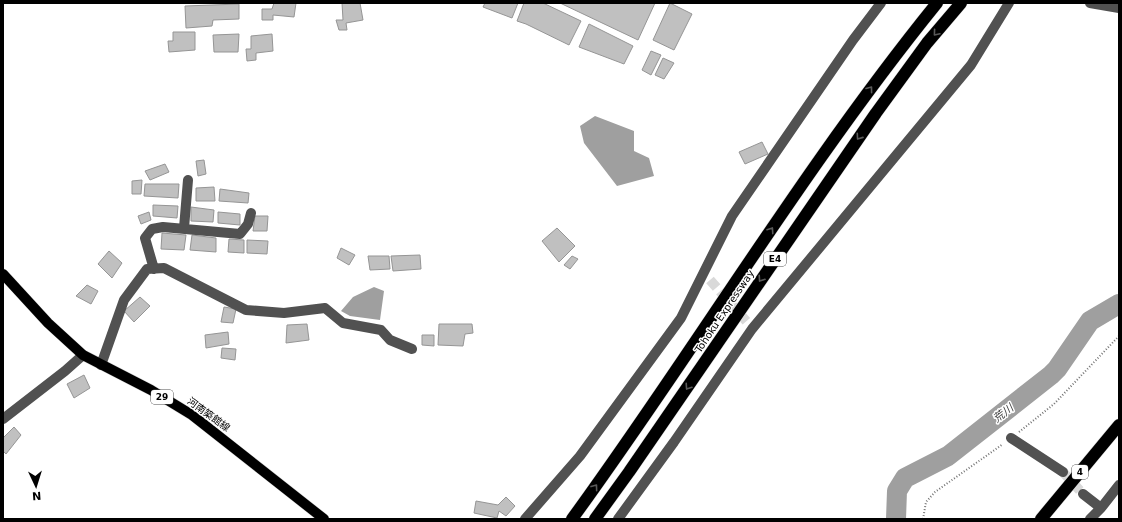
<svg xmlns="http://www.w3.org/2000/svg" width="1122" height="522" font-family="'DejaVu Sans','Noto Sans JP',sans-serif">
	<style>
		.water { fill: #9f9f9f }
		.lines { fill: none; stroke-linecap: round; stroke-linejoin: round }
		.river { stroke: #9f9f9f; stroke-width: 20 }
		.building { fill: #c0c0c0; stroke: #959595 }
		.minor-tunnel { stroke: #d9d9d9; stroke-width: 10; stroke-dasharray: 10 5; stroke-linecap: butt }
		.major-casing { stroke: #dbdbdb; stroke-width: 11 }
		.highway-casing { stroke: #dbdbdb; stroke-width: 13 }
		.path { stroke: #737373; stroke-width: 2; stroke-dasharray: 1 2; stroke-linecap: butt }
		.minor { stroke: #515151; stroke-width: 10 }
		.major { stroke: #000; stroke-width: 10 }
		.highway { stroke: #000; stroke-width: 12 }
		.oneway { stroke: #595959 }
		.labels { text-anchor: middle; stroke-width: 3; stroke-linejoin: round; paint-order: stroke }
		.shield { fill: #fff; stroke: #4c4c4c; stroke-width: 1 }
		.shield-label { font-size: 9px; font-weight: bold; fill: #000 }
		.street-label { font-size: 10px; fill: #000; stroke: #fff }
		.water-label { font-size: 11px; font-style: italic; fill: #404040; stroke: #fff }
	</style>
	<rect width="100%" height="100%" fill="#fff"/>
	<path class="water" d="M595,116l39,15v20l15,7 5,18 -37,10 -33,-43 -4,-17z
		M374,287l10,4 -4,29 -30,-4 -9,-5 12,-14z"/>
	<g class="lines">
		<path class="river" d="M896,519l1,-28 8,-13 43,-22 103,-81 6,-6 33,-48 29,-17"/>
	</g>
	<path class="building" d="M274,3h22l-2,14 -21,-2v5h-11v-11h10z
		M342,3h18l3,17 -17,3 1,7h-8l-3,-10h7z
		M485,3h33l-6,15 -29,-11z
		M524,3h19l38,18 -12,24 -43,-21 -9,-3z
		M560,3h95l-17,37z
		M670,3l22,11 -18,36 -21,-10z
		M239,4v15l-26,1 -1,6 -26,2 -1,-22z
		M589,24l44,22 -9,18 -45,-17z
		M173,32h22v18l-26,2 -1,-11h5z
		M239,34l-1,18h-24l-1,-17z
		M272,34l1,17 -17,2v7l-9,1 -1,-12h5v-13z
		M651,51l10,4 -10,20 -9,-5z
		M663,58l11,5 -10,16 -9,-4z
		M762,142l6,12 -23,10 -6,-12z
		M204,160l2,14 -8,2 -2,-15z
		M165,164l4,8 -19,8 -5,-9z
		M142,180l-1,14h-9v-13z
		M145,184h34l-1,14 -34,-2z
		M214,187l1,14h-19v-13z
		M220,189l29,4 -1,10 -29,-2z
		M153,205l25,1 -1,12 -24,-2z
		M191,207l23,3 -1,12 -22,-1z
		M149,212l2,8 -10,4 -3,-8z
		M218,212l22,2v11l-22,-2z
		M255,216h13l-1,15h-14z
		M557,228l18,18 -16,16 -17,-21z
		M162,233l24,2 -2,15 -23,-1z
		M192,235l24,3v14l-26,-2z
		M229,239l15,1v13l-16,-1z
		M247,240l21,1 -1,13 -20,-1z
		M341,248l14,7 -6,10 -12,-7z
		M109,251l13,12 -10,15 -14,-14z
		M420,255l1,14 -28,2 -2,-15z
		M368,256h21l1,13 -20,1z
		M572,256l6,3 -8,10 -6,-4z
		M87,285l11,6 -7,13 -15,-8z
		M140,297l10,9 -16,16 -10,-11z
		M224,307l12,2 -3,14 -12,-1z
		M307,324l2,16 -23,3 1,-18z
		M439,324h33l1,9 -8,1 -2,12 -25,-1z
		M228,332l1,12 -23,4 -1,-13z
		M422,335h12v11l-12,-1z
		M222,348l14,1 -1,11 -14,-2z
		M84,375l6,13 -16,10 -7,-14z
		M14,427l7,8 -15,19 -3,-3v-13z
		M506,497l9,9 -9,10 -7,-5 -2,7 -23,-5 2,-12 22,4z"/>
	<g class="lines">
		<path class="minor-tunnel" d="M710,280l37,42
			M1063,472l20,22"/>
		<g class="major-casing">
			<path id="major" d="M3,274l45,49 35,32 68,35 41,25 132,104"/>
		</g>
		<g class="highway-casing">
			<path id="highway" d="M572,519c124,-170 232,-352 365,-516
				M595,519l34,-47 247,-359 51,-70 34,-40
				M1041,519l78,-94"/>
		</g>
		<path class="path" d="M1019,432l35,-28 65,-68
			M923,519l3,-17 9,-10 68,-48"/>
		<path class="minor" d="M1090,3l29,5
			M184,228l4,-48
			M154,269l-9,-31 7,-9 11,-2 77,7 8,-10 3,-11
			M101,365l23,-65 23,-31 17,-1 82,42 38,3 41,-5 18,15 38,7 9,10 22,9
			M3,419l62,-48 18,-16
			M1011,438l52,34
			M1083,494l18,14
			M525,519l55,-63 101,-138 51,-102 121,-176 28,-37
			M618,519l56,-77 78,-113 219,-264 38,-62
			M1090,519l11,-11 18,-23"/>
		<use href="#major" class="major"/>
		<use href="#highway" class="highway"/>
	</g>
	<defs><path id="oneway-chevron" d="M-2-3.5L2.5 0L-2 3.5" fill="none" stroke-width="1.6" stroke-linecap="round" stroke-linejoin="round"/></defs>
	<g class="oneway">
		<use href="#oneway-chevron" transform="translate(936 33) rotate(130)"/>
		<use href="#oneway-chevron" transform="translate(870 89) rotate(-53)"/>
		<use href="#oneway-chevron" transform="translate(859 137) rotate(125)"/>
		<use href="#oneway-chevron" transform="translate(771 230) rotate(-56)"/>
		<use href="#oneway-chevron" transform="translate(761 279) rotate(124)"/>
		<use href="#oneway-chevron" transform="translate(688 387) rotate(124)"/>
		<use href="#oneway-chevron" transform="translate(595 487) rotate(-54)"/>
	</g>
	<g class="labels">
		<g class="shield">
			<rect x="764" y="252" width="22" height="14" rx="3"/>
			<rect x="151" y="390" width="22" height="14" rx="3"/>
			<rect x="1072" y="465" width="16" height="14" rx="3"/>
		</g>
		<g class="shield-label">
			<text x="775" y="262">E4</text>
			<text x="162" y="400">29</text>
			<text x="1080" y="475">4</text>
		</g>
		<g class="street-label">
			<text transform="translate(724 311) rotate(-56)" y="4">Tohoku Expressway</text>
			<text transform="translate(209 414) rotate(36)" y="4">河南築館線</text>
		</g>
		<g class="water-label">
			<text transform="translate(1003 413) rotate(-38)" y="4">荒川</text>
		</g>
	</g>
	<rect width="1122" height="522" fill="none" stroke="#000000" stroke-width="8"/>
	<g transform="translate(36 486) rotate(176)" stroke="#ffffff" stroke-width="3" paint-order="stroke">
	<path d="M0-3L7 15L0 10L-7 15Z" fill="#000000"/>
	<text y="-6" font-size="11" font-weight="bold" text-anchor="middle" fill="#000000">N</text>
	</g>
</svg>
